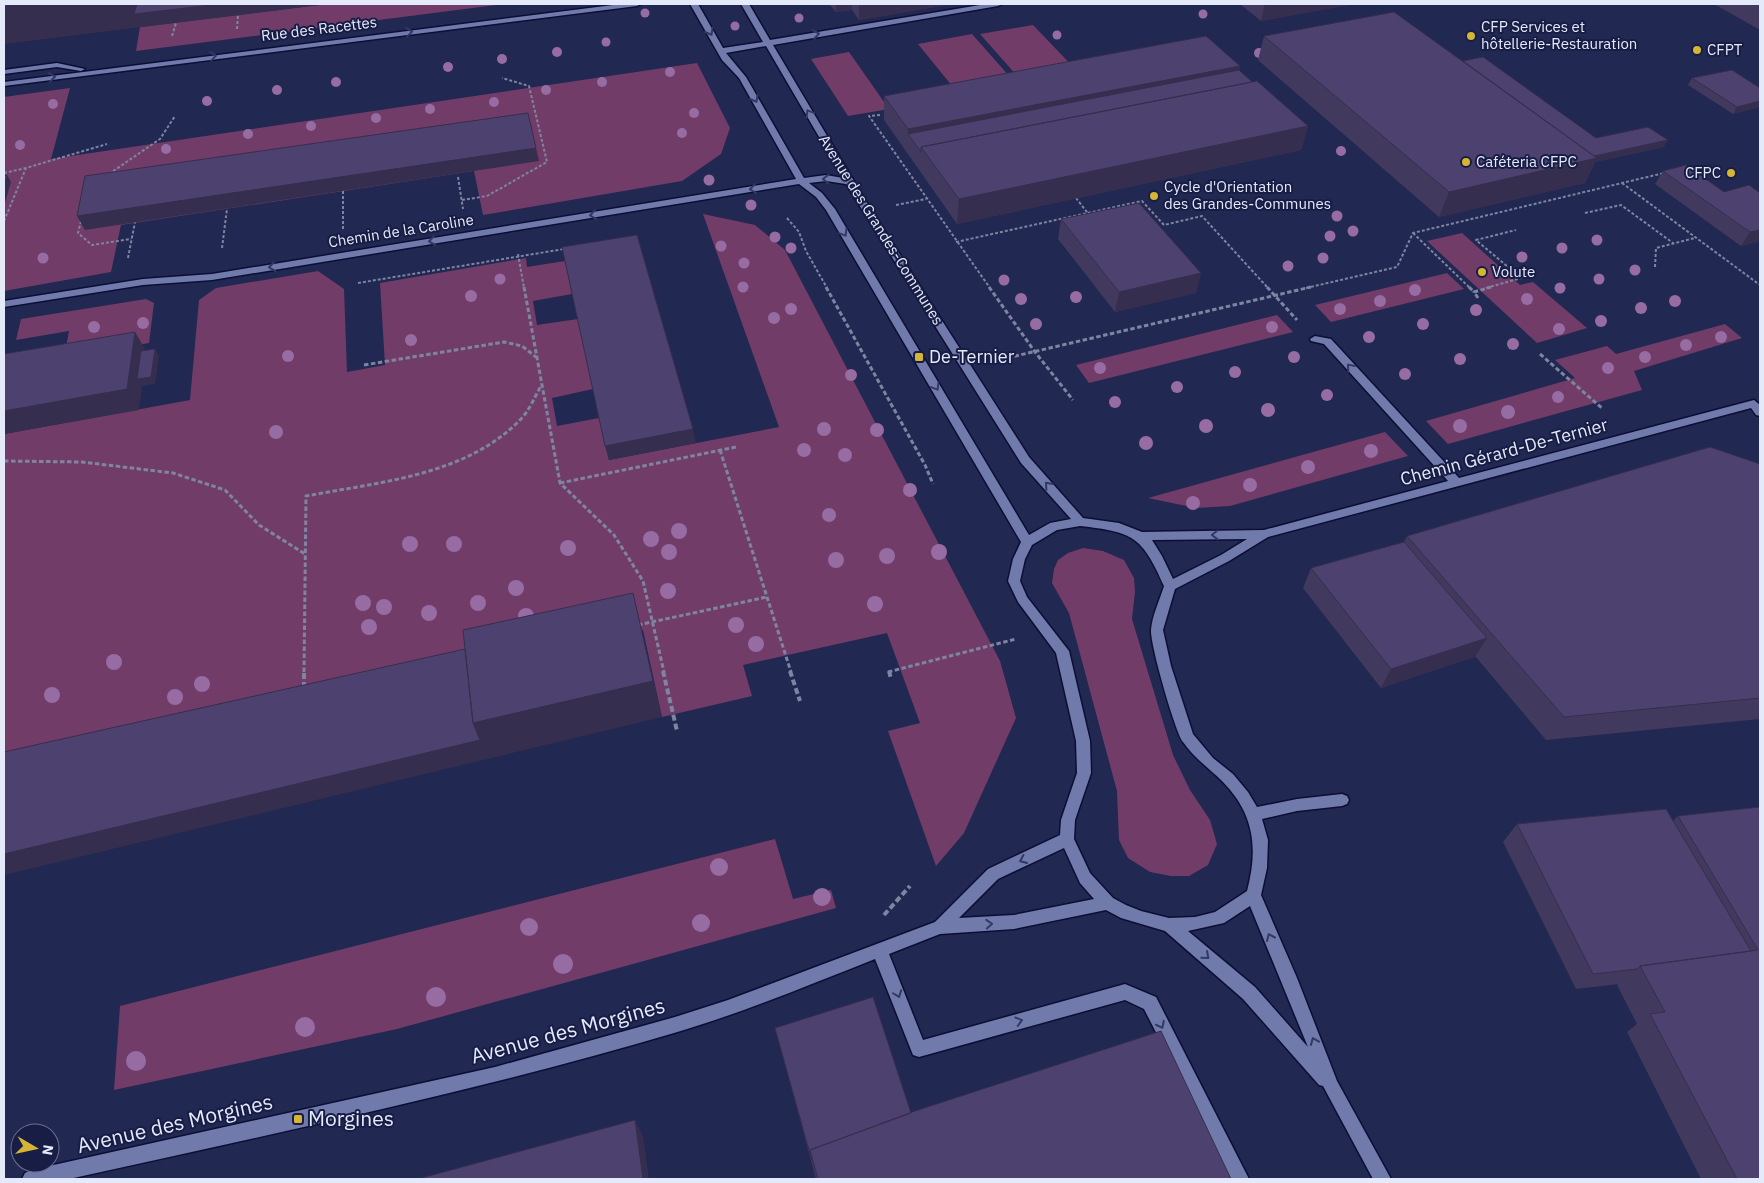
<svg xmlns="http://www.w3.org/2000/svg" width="1764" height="1183" font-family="'IBM Plex Sans',sans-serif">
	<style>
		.green { fill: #713d68 }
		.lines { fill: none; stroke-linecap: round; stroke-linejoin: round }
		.minor-casing { stroke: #0c0e35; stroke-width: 3 }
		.path-far2 { stroke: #7e84a1; stroke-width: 2; stroke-dasharray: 3 2; stroke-linecap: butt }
		.path-far1 { stroke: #7e84a1; stroke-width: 3; stroke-dasharray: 4.5 2.5; stroke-linecap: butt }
		.path { stroke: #7e84a1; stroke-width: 4; stroke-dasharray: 6 3; stroke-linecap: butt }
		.minor { fill: #707aab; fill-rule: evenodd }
		.path-bridge { stroke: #7e84a1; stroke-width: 2; stroke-dasharray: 3 2; stroke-linecap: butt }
		.tree { fill: #976ca3 }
		.wall { fill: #42395f }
		.shaded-wall { fill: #362e4e }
		.building { fill: #4d426f; stroke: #362e4e }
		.oneway { stroke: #323964 }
		.poi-dot { fill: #d5b534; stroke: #181d46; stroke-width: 2 }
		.labels { text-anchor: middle; stroke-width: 4; stroke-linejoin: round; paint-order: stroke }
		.far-poi-label { font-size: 15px; fill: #e5eafa; stroke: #181d46; text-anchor: start }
		.far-street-label { font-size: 15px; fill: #e5eafa; stroke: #181d46 }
		.poi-label { font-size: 18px; fill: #e5eafa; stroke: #181d46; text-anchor: start }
		.street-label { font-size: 18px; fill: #e5eafa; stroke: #181d46 }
		.near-street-label { font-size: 21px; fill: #e5eafa; stroke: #181d46 }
		.near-poi-label { font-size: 21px; fill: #e5eafa; stroke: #181d46; text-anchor: start }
	</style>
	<rect width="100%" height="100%" fill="#212851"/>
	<path class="green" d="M327,4h177l-368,47 4,-24z
		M1033,25l47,49 -55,11 -45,-51z
		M972,34l46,52 -57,11 -43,-53z
		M849,52l40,57 -41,7 -37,-57z
		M697,63l33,65 -9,26 -39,27 -199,34 -9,-44 -353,54 -10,47 -107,19v-194l66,-9 -19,71z
		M703,214l52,11 30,25 215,411 16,57 -52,115 -28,33 -48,-135 32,-8 -33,-90 -144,32 9,31 -90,21 -19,-87 -639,144v-340l186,-34 9,-100 17,-12 102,-17 26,18 3,83 38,-7 -5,-82 146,-25 1,9 38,-6 7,33 -39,7 4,24 41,-6 15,70 -41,9 5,28 42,-8 10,42 170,-33z
		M1462,233l58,52 13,-3 54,46 -50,15 -110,-102z
		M1447,273l17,16 -133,33 -16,-17z
		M146,299l8,4 -5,40 -85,15 5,-27 -53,9 5,-21z
		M1277,315l16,17 -204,51 -13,-18z
		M1725,324l17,14 -108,33 8,19 -194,54 -22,-23 149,-43 -20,-18 52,-14 9,8z
		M1385,432l23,24 -178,50 -34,2 -48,-10z
		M1083,548l20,3 21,9 10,18 1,14 -3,27 41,136 17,35 20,30 7,24 -9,21 -19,11h-18l-21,-4 -22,-14 -9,-18 -2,-49 -48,-178 -17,-30 2,-14 4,-9 10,-7z
		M775,839l18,60 38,-9 5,18 -439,121 -283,61 6,-84z"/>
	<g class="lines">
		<g class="minor-casing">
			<path id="minor" d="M621,4h20l-4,2 -633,80v-4z
				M690,4h8l25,44 40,-6 -22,-38h8l21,36 216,-36h16l-4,2 -225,39 94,158 162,254 54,61 36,5 23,9 122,-2 184,-49 -124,-137 -13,-3 -1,-2 5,-3 16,3 128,139 295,-78 6,5v11l-4,-1 -5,-7 -483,129 -39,24 -54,28 -12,41 8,36 22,68 20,24 20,16 15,18 9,15 40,-8 45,-5 5,2 2,4 -2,4 -5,2 -45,5 -35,8 6,21 -1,28 -6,27 36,83 40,103 54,98h-18l-50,-93 -4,-1 -76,-86 -78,-68 -44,-13 -15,-8 -92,19 -74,5 -51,20 34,86 202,-56 31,13 93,182h-18l-87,-170 -19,-9 -206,57 -6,-2 -38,-96c-66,26 -133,54 -201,74 -199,59 -403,101 -605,146h-47l3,-6 6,-3 464,-103 180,-50 53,-17 207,-78 53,-53 72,-34 1,-15 16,-47 -1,-32 -20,-88 -38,-51 -10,-21 5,-22 8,-17 -195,-332 -10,-13 -17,-13 -587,96 -69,5 -139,22v-6l139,-22 69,-5 584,-95 -57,-101 -17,-18zM766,46l77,132 -17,-3 -22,3 -58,-101 -20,-24zM826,181l20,3 175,279 50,56 -21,4 -21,12 -194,-326 -13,-16 -13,-10zM1080,526c53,6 62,10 84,60 -4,13 -12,30 -13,44 -1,14 24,101 32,112 13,18 26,26 40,40 32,33 35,67 24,109l-32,21 -20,5 -26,1 -28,-7 -15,-6 -13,-7 -23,-25 -16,-34 1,-19 16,-47 -1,-32 -21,-90 -42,-54 -7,-16 5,-22 7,-14 25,-15zM1247,539l-26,16 -48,24 -11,-23 -10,-16zM1064,848l16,35 14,16 -80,16 -55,3 39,-39zM1250,906l58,141 -53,-60 -67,-56 36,-8z
				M57,63l28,6 -4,2 -24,-4 -53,7v-4z"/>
		</g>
		<path class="path-far2" d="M237,29l1,-14
			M172,36l4,-13
			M880,115l-11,1 121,172
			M4,173l22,-5
			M109,174l51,-35 15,-23
			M458,177l5,32
			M1622,183l138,102
			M343,191v39
			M462,200l25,-4 60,-34 -18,-76 -27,-8
			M896,205l30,-6
			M1585,213l36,-8 52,38
			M787,218l12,14 7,19 21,37
			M4,221l22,-53 81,-24
			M81,221l-3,12 14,12 39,-6
			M1413,233l57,55
			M956,242l186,-41 22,24 38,-9 66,72
			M222,248l5,-39
			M518,254l6,34
			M128,258l7,-36
			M1655,267l1,-19 39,-10
			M358,283l206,-34
			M1306,288l91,-21 16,-34 251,-60
			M1486,288l35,-10 -45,-38 40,-10"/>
		<path class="path-far1" d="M524,287l36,196 54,52 29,46 21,91
			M826,287l99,178 8,19
			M989,287l46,65 38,48
			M1267,287l30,33
			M1469,287l5,5
			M1478,298l-4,-6 17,-5
			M1540,354l63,55
			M994,361l317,-74
			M364,365l140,-23 18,4 14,11
			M720,450l71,222
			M4,461l78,1 91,11 52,17 34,35 46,29
			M560,483l176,-36
			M638,625l129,-28
			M304,672l2,-176c73,-14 159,-20 214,-76 10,-10 15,-24 22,-36
			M888,672l128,-33"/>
		<path class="path" d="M663,671l14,60
			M790,671l10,30
			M889,671l2,8
			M304,688v-17
			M884,915l26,-29"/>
		<use href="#minor" class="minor"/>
		<path class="path-bridge" d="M1076,198l14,18"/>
	</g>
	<g class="tree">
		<circle cx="645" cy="13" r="4.5"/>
		<circle cx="1203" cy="14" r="4.5"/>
		<circle cx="799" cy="18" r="4.5"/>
		<circle cx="735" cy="26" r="4.5"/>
		<circle cx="1057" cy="35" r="4.5"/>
		<circle cx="606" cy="42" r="4.5"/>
		<circle cx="557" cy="52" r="5"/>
		<circle cx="1259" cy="53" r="5"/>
		<circle cx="502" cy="59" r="5"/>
		<circle cx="448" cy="67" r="5"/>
		<circle cx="670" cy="72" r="5"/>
		<circle cx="336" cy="82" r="5"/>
		<circle cx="602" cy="82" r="5"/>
		<circle cx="277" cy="90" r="5"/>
		<circle cx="546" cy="90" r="5"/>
		<circle cx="207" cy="101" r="5"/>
		<circle cx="494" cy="102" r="5"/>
		<circle cx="53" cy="104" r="5"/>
		<circle cx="430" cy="109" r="5"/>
		<circle cx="694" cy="113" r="5"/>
		<circle cx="376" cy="118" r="5"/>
		<circle cx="311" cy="126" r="5"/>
		<circle cx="682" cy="133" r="5"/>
		<circle cx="248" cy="134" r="5"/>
		<circle cx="20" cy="145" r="5"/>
		<circle cx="166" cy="149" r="5"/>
		<circle cx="1341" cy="151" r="5"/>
		<circle cx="709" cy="180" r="5.5"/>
		<circle cx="751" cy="205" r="5.5"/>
		<circle cx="1337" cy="216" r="5.5"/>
		<circle cx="1353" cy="231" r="5.5"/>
		<circle cx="1330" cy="236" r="5.5"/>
		<circle cx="775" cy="237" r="5.5"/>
		<circle cx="1597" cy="240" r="5.5"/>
		<circle cx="721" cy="246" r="5.5"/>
		<circle cx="791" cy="248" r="5.5"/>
		<circle cx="1562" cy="248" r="5.5"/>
		<circle cx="1522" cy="257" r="5.5"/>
		<circle cx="43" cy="258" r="5.5"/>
		<circle cx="1323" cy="258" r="5.5"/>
		<circle cx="744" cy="263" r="5.5"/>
		<circle cx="1288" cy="266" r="5.5"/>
		<circle cx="1635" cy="270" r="5.5"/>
		<circle cx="500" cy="279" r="5.5"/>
		<circle cx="1599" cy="279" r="5.5"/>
		<circle cx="1004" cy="280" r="5.5"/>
		<circle cx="743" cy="287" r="5.5"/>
		<circle cx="1560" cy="288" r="5.5"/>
		<circle cx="1415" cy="290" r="6"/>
		<circle cx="471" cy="296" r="6"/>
		<circle cx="1076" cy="297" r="6"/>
		<circle cx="1021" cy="299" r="6"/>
		<circle cx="1527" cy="299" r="6"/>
		<circle cx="1380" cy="301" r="6"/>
		<circle cx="1675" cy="301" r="6"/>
		<circle cx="1641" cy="308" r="6"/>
		<circle cx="791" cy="309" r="6"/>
		<circle cx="1340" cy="309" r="6"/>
		<circle cx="1476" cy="310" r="6"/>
		<circle cx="774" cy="318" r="6"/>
		<circle cx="1601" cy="321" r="6"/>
		<circle cx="143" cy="323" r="6"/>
		<circle cx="1036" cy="324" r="6"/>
		<circle cx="1423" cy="324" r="6"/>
		<circle cx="94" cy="327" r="6"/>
		<circle cx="1272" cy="327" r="6"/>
		<circle cx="1559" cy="329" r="6"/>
		<circle cx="1369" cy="337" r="6"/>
		<circle cx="1721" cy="337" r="6"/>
		<circle cx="411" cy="340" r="6"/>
		<circle cx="1513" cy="344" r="6"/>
		<circle cx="1686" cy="345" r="6"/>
		<circle cx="288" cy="356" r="6"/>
		<circle cx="1294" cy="357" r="6"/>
		<circle cx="1645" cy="357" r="6"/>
		<circle cx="1460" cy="359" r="6"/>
		<circle cx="1100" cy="368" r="6"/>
		<circle cx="1608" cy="368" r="6"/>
		<circle cx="1235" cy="372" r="6"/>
		<circle cx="1405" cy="374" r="6"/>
		<circle cx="851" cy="375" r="6"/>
		<circle cx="1177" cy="387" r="6"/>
		<circle cx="1327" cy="395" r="6"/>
		<circle cx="1558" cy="397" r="6"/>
		<circle cx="1115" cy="402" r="6"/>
		<circle cx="1268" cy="410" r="7"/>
		<circle cx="1508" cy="412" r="7"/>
		<circle cx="1206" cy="426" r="7"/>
		<circle cx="1460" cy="426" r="7"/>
		<circle cx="824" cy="429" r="7"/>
		<circle cx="877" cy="430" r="7"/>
		<circle cx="276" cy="432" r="7"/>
		<circle cx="1146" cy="443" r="7"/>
		<circle cx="804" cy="450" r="7"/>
		<circle cx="1371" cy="451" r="7"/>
		<circle cx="845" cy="455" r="7"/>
		<circle cx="1308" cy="467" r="7"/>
		<circle cx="1250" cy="485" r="7"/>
		<circle cx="910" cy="490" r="7"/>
		<circle cx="1193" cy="503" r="7"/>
		<circle cx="829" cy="515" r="7"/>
		<circle cx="679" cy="531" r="8"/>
		<circle cx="651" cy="539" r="8"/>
		<circle cx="410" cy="544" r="8"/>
		<circle cx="454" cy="544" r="8"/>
		<circle cx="568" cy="548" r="8"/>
		<circle cx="669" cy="552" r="8"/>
		<circle cx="939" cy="552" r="8"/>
		<circle cx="887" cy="556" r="8"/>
		<circle cx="836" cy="560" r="8"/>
		<circle cx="516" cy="588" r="8"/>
		<circle cx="668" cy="591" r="8"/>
		<circle cx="363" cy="603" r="8"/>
		<circle cx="478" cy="603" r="8"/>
		<circle cx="875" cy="604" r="8"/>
		<circle cx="384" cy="607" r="8"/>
		<circle cx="429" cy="613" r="8"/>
		<circle cx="526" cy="616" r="8"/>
		<circle cx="736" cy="625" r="8"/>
		<circle cx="369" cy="627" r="8"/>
		<circle cx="756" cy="644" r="8"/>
		<circle cx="114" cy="662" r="8"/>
		<circle cx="202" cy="684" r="8"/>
		<circle cx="52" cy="695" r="8"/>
		<circle cx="175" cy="697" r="8"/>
		<circle cx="719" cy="867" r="9"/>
		<circle cx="822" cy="897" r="9"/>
		<circle cx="701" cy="923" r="9"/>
		<circle cx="529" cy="927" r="9"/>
		<circle cx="563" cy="964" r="10"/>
		<circle cx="436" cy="997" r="10"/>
		<circle cx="305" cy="1027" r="10"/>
		<circle cx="136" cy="1061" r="10"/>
	</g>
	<path class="wall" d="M829,4h124l-94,16 -7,-10 -16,2z
		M1240,4h114l-93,17z
		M1714,4h46v26z
		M1264,36l199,25 133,77 68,9 -69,15 -10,21 -146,34 -181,-157z
		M1240,66l-1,4 13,12 56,44 -7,24 -344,74 -73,-104v-24z
		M1692,78l68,10v19l-27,7 -45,-29z
		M1663,171l61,21 36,1v48l-19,5 -86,-62z
		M1061,219l135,74 -81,19 -57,-73z
		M1760,464v255l-214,21 -71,-84 -94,32 -78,-100 8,-20 93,-26 3,-6z
		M1760,807v372h-59l-74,-147 10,-8 -20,-39 2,-1 -43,5 -73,-147 14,-18 156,-3 5,-5z
		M775,1028l136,85 320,66h-415z"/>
	<path class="shaded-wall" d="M22,4h306l-324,40v-38z
		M836,4h16v6l-16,2z
		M859,4h94l-94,16z
		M1265,4h89l-93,17z
		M1240,66l-5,24 -327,44v-5z
		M1760,101v6l-27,7 4,-7z
		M528,113l11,48 -454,69 -8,-14z
		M1308,126l-7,24 -344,74 2,-25z
		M1668,140l-4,7 -69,15 -10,21 -146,34 10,-25 121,-30z
		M7,175l4,7 -7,24v-21z
		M1760,230v11l-19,5 9,-14z
		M1201,273l-5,20 -81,19 4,-20z
		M135,332l12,20 8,-3 4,7 -4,28 -13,2 -3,24 -135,24v-23z
		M693,429l3,14 -87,17 -4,-14z
		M633,593l29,124 -658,158v-21l469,-131z
		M1487,638l-12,19 -94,31 10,-19z
		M635,1120l8,16 6,43h-6z"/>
	<path class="building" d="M4,4h18l-18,2z
		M137,4h82l-85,10z
		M1394,12l203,146 -148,34 -185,-156z
		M1206,36l34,30 -332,63 -24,-33z
		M1483,57l113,81 52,-11 20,13 -74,16 -131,-95z
		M1239,70l13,12 -331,65v5l-13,-18z
		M1732,70l28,18v13l-23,6 -45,-29z
		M1257,81l51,45 -349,73 -38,-52z
		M528,113l8,35 -459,68 8,-40z
		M1686,165l38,27 25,-7 11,8v37l-10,2 -87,-61z
		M7,175l-3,10v-9z
		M1139,203l62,70 -82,19 -58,-73z
		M637,235l56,194 -88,17 -43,-199z
		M135,332l-8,57 -123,22v-57z
		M155,349l-4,28 -14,2 4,-28z
		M1710,447l50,17v234l-196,19 -157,-181z
		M1404,542l83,96 -96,31 -80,-101z
		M633,593l20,88 -180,42 -10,-93z
		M465,649l8,74 7,17 -476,114v-102z
		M1760,807v372h-23l-87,-165 15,-2 -25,-46 118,-16 -80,-134z
		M1666,809l85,142 -111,15 -3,3 -44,5 -76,-150z
		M873,997l38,116 -101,37 2,11 -37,-133z
		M1161,1031l70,148h-413l-8,-29 105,-39z
		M635,1120l8,59h-225z"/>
	<defs><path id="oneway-chevron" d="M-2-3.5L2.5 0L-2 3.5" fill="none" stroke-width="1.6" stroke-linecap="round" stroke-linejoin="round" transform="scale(1.25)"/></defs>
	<g class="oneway">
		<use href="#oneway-chevron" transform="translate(409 32) rotate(-7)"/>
		<use href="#oneway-chevron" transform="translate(710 32) rotate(60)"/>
		<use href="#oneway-chevron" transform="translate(816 34) rotate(-9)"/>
		<use href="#oneway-chevron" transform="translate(213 56) rotate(-7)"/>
		<use href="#oneway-chevron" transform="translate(52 77) rotate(-8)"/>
		<use href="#oneway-chevron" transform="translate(755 99) rotate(60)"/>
		<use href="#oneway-chevron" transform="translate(809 113) rotate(-121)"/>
		<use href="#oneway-chevron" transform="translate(826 179) rotate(-179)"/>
		<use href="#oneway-chevron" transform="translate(753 189) rotate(171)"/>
		<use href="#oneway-chevron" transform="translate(593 215) rotate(171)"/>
		<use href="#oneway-chevron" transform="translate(844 233) rotate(59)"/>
		<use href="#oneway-chevron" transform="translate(432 241) rotate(171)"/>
		<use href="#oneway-chevron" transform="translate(272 267) rotate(171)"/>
		<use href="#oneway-chevron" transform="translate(1350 367) rotate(-131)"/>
		<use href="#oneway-chevron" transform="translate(936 387) rotate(59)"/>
		<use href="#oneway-chevron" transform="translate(1048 485) rotate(-132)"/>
		<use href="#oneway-chevron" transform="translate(1215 535) rotate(179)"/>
		<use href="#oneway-chevron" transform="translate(1023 860) rotate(155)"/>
		<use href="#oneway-chevron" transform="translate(989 924) rotate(-4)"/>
		<use href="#oneway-chevron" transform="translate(1270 937) rotate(-114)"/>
		<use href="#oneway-chevron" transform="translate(1206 956) rotate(41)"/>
		<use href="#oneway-chevron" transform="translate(898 994) rotate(69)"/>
		<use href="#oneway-chevron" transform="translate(1019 1021) rotate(-16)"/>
		<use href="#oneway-chevron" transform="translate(1161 1025) rotate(63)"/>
		<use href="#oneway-chevron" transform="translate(1314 1041) rotate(-112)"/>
	</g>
	<g class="poi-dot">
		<circle cx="1471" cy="36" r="5"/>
		<circle cx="1697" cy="50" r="5"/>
		<circle cx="1466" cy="162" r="5"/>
		<circle cx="1731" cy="173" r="5"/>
		<circle cx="1154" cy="196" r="5"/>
		<circle cx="1482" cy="272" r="5"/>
		<rect x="914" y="352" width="10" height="10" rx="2.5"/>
		<rect x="293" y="1114" width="10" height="10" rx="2.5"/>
	</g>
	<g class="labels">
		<g class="far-poi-label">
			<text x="1481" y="32">CFP Services et<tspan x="1481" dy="17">hôtellerie-Restauration</tspan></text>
			<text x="1707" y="55">CFPT</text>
			<text x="1476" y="167">Caféteria CFPC</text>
			<text x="1721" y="178" text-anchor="end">CFPC</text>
			<text x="1164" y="192">Cycle d'Orientation<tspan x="1164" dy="17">des Grandes-Communes</tspan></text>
			<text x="1492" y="277">Volute</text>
		</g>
		<g class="far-street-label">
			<text transform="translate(319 29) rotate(-7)" y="5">Rue des Racettes</text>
			<text transform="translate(881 230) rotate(58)" y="5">Avenue des Grandes-Communes</text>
			<text transform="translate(401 231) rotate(-9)" y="5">Chemin de la Caroline</text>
		</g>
		<g class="poi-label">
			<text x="929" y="363">De-Ternier</text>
		</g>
		<g class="street-label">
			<text transform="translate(1504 452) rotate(-15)" y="6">Chemin Gérard-De-Ternier</text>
		</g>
		<g class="near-street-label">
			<text transform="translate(568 1031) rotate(-15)" y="7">Avenue des Morgines</text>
			<text transform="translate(175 1124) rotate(-13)" y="7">Avenue des Morgines</text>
		</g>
		<g class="near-poi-label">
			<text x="308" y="1126">Morgines</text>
		</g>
	</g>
	<rect width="1764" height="1183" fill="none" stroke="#e5eafa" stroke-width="10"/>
	<g transform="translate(35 1148) rotate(99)"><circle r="24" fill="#181d46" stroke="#6a6f8e"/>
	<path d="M0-4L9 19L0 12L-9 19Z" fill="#d5b534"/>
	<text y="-8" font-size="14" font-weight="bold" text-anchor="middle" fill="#e5eafa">N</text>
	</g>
</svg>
